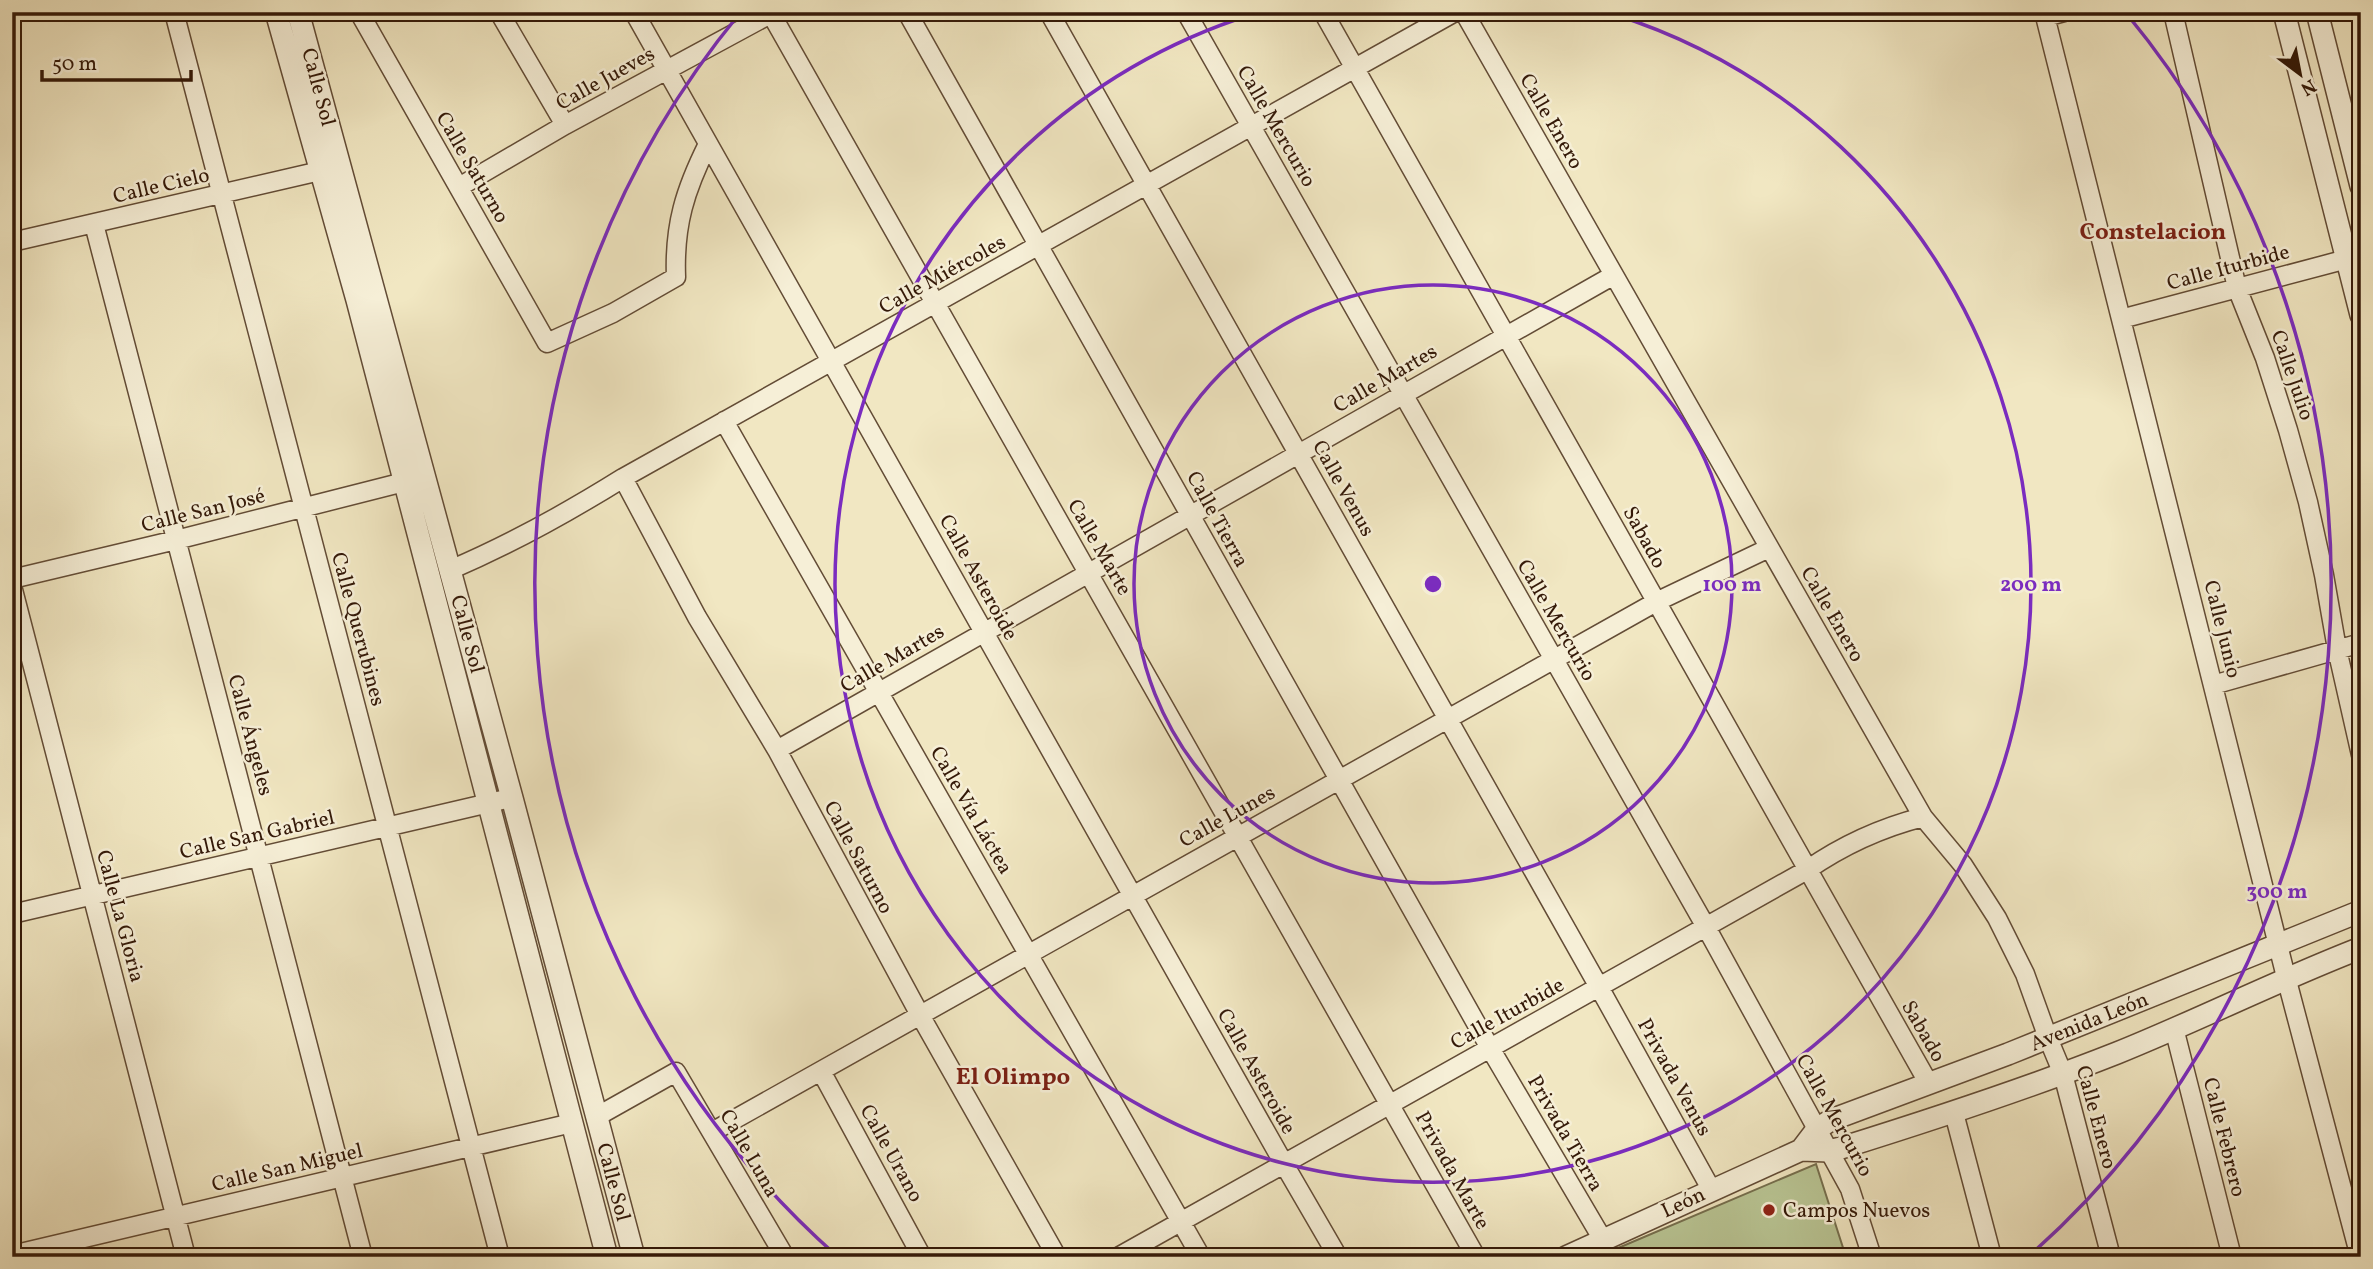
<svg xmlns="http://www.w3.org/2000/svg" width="2373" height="1269" font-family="Vollkorn,serif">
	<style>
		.grass { fill: #b9c594; stroke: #766f4e; stroke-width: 2 }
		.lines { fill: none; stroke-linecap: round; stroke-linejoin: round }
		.minor-casing { stroke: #634c36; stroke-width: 21 }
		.tertiary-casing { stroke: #634c36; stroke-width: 24 }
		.minor { stroke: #f6efd7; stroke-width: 18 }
		.tertiary { stroke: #f6efd7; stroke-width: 21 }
		.ring { fill: none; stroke: #7b2cbf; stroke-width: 3.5 }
		.poi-dot { fill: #8f2418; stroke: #f6efd7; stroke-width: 2.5 }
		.labels { text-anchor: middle; stroke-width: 5; stroke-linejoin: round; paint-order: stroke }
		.street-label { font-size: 21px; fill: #341908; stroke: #f6efd7 }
		.poi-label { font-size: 21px; fill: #341908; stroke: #f6efd7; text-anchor: start }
		.quarter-label { font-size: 24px; font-weight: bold; fill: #7a1f14; stroke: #f6efd7 }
		.centre { fill: #7b2cbf; stroke: #f6efd7; stroke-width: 3.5 }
		.ring-label { font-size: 21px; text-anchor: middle; font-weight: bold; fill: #7b2cbf; stroke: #f6efd7; stroke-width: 5; stroke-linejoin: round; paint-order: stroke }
	</style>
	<rect width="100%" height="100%" fill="#f1e7c2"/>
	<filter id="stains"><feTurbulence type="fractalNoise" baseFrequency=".00286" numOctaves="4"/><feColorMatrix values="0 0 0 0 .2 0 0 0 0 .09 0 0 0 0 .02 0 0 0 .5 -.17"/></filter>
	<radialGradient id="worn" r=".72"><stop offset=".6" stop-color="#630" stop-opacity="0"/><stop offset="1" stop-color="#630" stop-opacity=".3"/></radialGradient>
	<path class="grass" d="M1816,1164l30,93h-249z"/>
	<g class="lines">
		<g class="minor-casing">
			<path id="minor" d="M174,12l326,1245
				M359,12l188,331 66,-30 63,-36c-2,-52 9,-87 32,-133
				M499,12l66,113
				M634,12l650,1152 54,93
				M770,12l706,1245
				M907,12l583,1036 113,192
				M1049,12l550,975 112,202
				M1186,12l520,915 111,202 33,60 22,68
				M1323,12l606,1072
				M1464,12l459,805 40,48 34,53 28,56 23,64 15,36 48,183
				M2044,12l242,965 74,280
				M2173,12l64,276 28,70 23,72 20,72 16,73 13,74 24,106
				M2045,17l19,-5
				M459,187l106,-62 209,-113
				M94,224l269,1033
				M12,242l308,-71
				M2121,319l226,-60
				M724,421l477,836
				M623,478l74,139 80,133 143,265 137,242
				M450,570c61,-26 117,-57 173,-92l832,-466
				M12,579l164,-39 228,-58
				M12,586l174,671
				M2213,685l148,-42
				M777,750l837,-475
				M12,914l490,-114
				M2174,1028l58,229
				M821,1071l101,186
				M1954,1113l38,144
				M596,1117l80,-45 109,185
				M712,1132l944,-530 113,-54
				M12,1255l560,-132
				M1118,1257l689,-387c36,-25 73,-42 116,-53"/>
		</g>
		<g class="tertiary-casing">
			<path id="tertiary" d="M276,12l81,288 250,957
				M298,12l214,786 122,459
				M2284,12l77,303
				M2317,12l44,174
				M1801,1150l16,-21 14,-9 177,-66 353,-143
				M1566,1257l235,-107 28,1 12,-3c93,-29 185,-59 276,-95 82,-33 161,-73 244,-105"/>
		</g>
		<use href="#minor" class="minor"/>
		<use href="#tertiary" class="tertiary"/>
	</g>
	<g class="ring">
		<circle cx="1433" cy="584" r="299"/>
		<path d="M1613 14A598 598 0 1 1 1253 14"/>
		<path d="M838 1257A898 898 0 0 1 740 13M2126 13A898 898 0 0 1 2028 1257"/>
	</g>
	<circle class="poi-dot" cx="1769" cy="1210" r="7"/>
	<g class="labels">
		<g class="street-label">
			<text transform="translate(605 78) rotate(-29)" y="7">Calle Jueves</text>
			<text transform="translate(319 87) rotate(75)" y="7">Calle Sol</text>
			<text transform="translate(1552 121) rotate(60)" y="7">Calle Enero</text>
			<text transform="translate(1277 126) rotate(60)" y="7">Calle Mercurio</text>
			<text transform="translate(473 167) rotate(60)" y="7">Calle Saturno</text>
			<text transform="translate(161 185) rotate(-13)" y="7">Calle Cielo</text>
			<text transform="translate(2228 267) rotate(-15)" y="7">Calle Iturbide</text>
			<text transform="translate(942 274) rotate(-29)" y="7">Calle Miércoles</text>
			<text transform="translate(2293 375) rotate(71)" y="7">Calle Julio</text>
			<text transform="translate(1385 378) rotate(-30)" y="7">Calle Martes</text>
			<text transform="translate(1344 488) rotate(61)" y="7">Calle Venus</text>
			<text transform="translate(203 510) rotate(-14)" y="7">Calle San José</text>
			<text transform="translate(1218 519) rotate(61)" y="7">Calle Tierra</text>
			<text transform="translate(1645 537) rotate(61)" y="7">Sabado</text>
			<text transform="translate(1100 547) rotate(60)" y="7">Calle Marte</text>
			<text transform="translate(979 577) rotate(61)" y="7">Calle Asteroide</text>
			<text transform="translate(1833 614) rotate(60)" y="7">Calle Enero</text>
			<text transform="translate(1557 620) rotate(60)" y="7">Calle Mercurio</text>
			<text transform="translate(359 629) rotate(75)" y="7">Calle Querubines</text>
			<text transform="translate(2223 629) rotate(76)" y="7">Calle Junio</text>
			<text transform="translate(468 634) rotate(75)" y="7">Calle Sol</text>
			<text transform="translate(892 658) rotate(-30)" y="7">Calle Martes</text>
			<text transform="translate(251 735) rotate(75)" y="7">Calle Ángeles</text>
			<text transform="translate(972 810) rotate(60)" y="7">Calle Vía Láctea</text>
			<text transform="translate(1227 816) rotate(-29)" y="7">Calle Lunes</text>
			<text transform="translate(257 834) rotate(-13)" y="7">Calle San Gabriel</text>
			<text transform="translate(859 857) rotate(62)" y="7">Calle Saturno</text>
			<text transform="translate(121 916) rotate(75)" y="7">Calle La Gloria</text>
			<text transform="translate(1507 1013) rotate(-29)" y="7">Calle Iturbide</text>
			<text transform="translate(2089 1021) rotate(-22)" y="7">Avenida León</text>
			<text transform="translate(1924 1031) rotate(60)" y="7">Sabado</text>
			<text transform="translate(1257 1071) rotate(61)" y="7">Calle Asteroide</text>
			<text transform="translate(1675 1077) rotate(61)" y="7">Privada Venus</text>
			<text transform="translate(1835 1115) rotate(61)" y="7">Calle Mercurio</text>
			<text transform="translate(2097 1117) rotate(75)" y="7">Calle Enero</text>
			<text transform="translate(1566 1133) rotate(60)" y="7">Privada Tierra</text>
			<text transform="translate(2225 1137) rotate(76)" y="7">Calle Febrero</text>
			<text transform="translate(750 1153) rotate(60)" y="7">Calle Luna</text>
			<text transform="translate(892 1153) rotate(61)" y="7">Calle Urano</text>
			<text transform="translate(287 1167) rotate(-13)" y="7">Calle San Miguel</text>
			<text transform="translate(1453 1170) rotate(61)" y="7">Privada Marte</text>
			<text transform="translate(614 1182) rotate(75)" y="7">Calle Sol</text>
			<text transform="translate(1683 1202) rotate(-25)" y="7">León</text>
		</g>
		<g class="poi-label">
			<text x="1783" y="1217">Campos Nuevos</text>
		</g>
		<g class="quarter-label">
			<text x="2153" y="239">Constelacion</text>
			<text x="1013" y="1084">El Olimpo</text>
		</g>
	</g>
	<circle cx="1433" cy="584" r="10" class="centre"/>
	<g class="ring-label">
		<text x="1732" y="591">100 m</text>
		<text x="2031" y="591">200 m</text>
		<text x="2277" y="898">300 m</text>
	</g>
	<rect width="2373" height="1269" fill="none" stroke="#f1e7c2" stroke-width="42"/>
	<rect x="14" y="14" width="2345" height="1241" fill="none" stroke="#341908" stroke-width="3.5"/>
	<rect x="21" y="21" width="2331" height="1227" fill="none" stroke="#341908" stroke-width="2"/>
	<g transform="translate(2300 74) rotate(148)" stroke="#f6efd7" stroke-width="5" paint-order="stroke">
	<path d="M0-5L12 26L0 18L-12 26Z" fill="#341908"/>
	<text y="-10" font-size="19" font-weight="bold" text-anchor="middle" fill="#341908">N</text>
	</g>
	<path d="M42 70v10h149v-10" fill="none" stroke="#341908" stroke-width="3.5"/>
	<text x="52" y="70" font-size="21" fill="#341908" stroke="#f6efd7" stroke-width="5" paint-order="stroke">50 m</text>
	<rect width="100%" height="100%" filter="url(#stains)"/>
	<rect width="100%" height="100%" fill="url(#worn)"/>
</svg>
